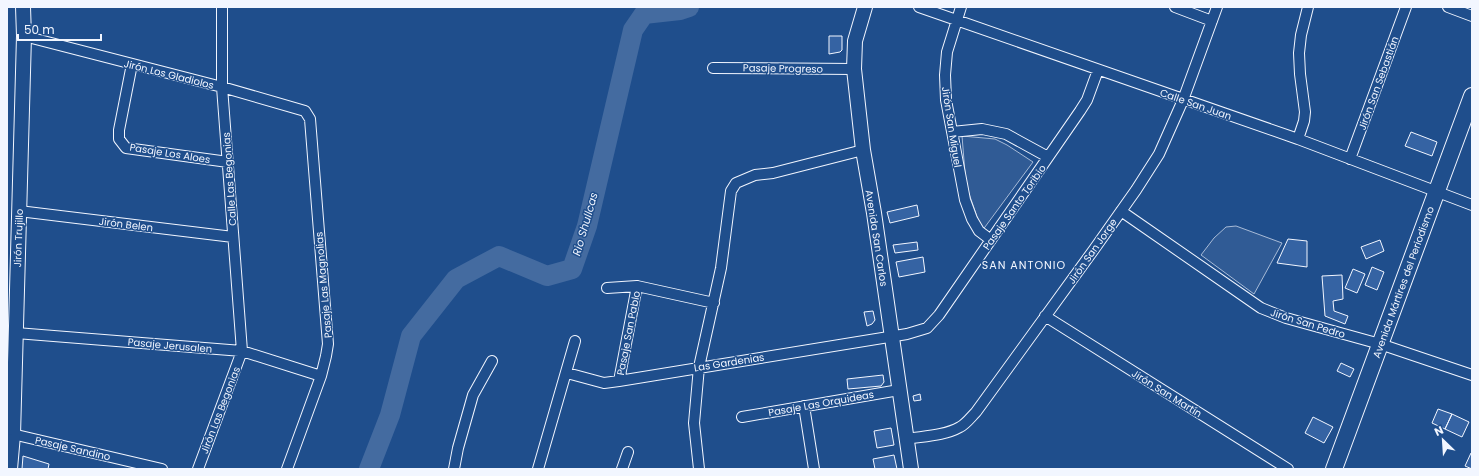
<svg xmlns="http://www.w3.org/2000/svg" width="1479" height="476" font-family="Poppins,sans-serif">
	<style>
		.built { fill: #305b95; stroke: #a8bbd7 }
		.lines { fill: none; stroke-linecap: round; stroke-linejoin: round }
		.river { stroke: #446ba0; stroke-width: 20 }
		.building { fill: #3563a3; stroke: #f2f6ff }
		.street-casing { stroke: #f2f6ff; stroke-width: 12 }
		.secondary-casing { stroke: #f2f6ff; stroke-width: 16 }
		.primary-casing { stroke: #f2f6ff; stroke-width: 18 }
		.street { stroke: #1f4e8c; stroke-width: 10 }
		.secondary { stroke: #1f4e8c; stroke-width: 14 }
		.primary { stroke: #1f4e8c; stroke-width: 16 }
		.labels { text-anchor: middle; stroke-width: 3; stroke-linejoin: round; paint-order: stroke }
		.street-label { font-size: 10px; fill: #f2f6ff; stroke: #1f4e8c }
		.water-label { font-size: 11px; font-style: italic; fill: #f2f6ff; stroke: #1f4e8c }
		.neighbourhood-label { font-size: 11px; letter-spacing: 1px; fill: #f2f6ff; stroke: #1f4e8c }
	</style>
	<rect width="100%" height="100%" fill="#1f4e8c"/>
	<path class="built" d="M962,136l33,3 12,6 26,17 -51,69 -16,-46z
		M1236,226l46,17 -28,51 -53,-39 13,-17 12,-11z"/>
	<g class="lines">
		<path class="river" d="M369,469l21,-54 21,-79 45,-57 43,-23 48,20 25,-7 15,-43 46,-196 11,-16 36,-4 9,-3"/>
	</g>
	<path class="building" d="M829,36h13v14l-2,2 -11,2z
		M1411,132l26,10 -5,14 -27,-10z
		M917,205l2,11 -29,7 -3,-11z
		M1288,239l19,2v26l-30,-4z
		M1380,240l4,11 -18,8 -5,-12z
		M917,242l1,8 -23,3 -2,-8z
		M923,257l2,15 -26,5 -3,-15z
		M1372,267l12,5 -7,18 -12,-5z
		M1353,269l12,5 -8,19 -12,-5z
		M1342,275l1,24 -10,2 1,10 14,5 -3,8 -20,-8 -3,-40z
		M873,311l2,9 -3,4 -5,2 -3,-14z
		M1341,363l13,6 -4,8 -13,-6z
		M883,375l1,7 -3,4 -33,3 -1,-10z
		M920,394l1,6 -7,1 -1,-5z
		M1438,409l14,5 -7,15 -13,-6z
		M1452,414l17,8 -7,15 -17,-8z
		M1313,417l20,10 -9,16 -19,-10z
		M891,428l3,17 -17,3 -3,-17z
		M1471,453h1v16l-7,-3z
		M894,455l3,14h-22l-2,-10z
		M23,456l26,8 -1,5h-26z"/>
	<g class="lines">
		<g class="street-casing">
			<path id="street" d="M919,7l379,132 174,66
				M961,7l-14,45 -2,23 1,25 19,100 7,19 7,12 12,9
				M1175,7l37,14
				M1448,7l24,9
				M24,36l198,51 83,24 5,8 18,225 -2,12 -5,20 -34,93
				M132,64l-13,66v9l7,9 102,14
				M713,68l141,1
				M952,132l30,-3 24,5 42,23
				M1298,139l6,-18 1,-9 -5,-38 -1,-21 2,-18 7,-28
				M1350,159l56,-152
				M19,211l214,26
				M1121,211l140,97 25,10 94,26 92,31
				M607,288l30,-2 77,17
				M1045,316l243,153
				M16,333l226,18 79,25
				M567,373l37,10 15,-2 288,-47 20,-6 12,-13 141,-204 7,-11 11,-30
				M619,381l18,-95
				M804,406l10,63
				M742,417l157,-27
				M8,433l154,36
				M906,439c18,-3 38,-3 54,-12 6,-3 11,-10 16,-15l119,-164 41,-58 23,-36 24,-54 34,-93
				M198,469l44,-118 -20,-264v-80
				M454,469l4,-21 15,-53 19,-34
				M538,469l37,-128
				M622,469l6,-17
				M699,469l-5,-46 5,-56 22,-99 10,-77 5,-8 19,-8 18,-2 90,-23"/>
		</g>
		<g class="secondary-casing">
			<path id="secondary" d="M865,7l-10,34 -1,28 9,81 11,63 37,256
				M10,469l3,-34 11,-399 -1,-29"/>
		</g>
		<g class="primary-casing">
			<path id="primary" d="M1334,469l138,-373"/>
		</g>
		<use href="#street" class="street"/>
		<use href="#secondary" class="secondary"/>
		<use href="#primary" class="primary"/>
	</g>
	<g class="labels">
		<g class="street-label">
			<text transform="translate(783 68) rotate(1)" y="4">Pasaje Progreso</text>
			<text transform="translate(169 74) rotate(14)" y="4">Jirón Los Gladiolos</text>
			<text transform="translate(1378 83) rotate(-70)" y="4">Jirón San Sebastián</text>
			<text transform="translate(1196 104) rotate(19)" y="4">Calle San Juan</text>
			<text transform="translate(952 127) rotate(81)" y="4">Jirón San Miguel</text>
			<text transform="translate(170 153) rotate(9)" y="4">Pasaje Los Aloes</text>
			<text transform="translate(229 179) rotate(-94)" y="4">Calle Las Begonias</text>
			<text transform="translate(1014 207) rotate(-55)" y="4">Pasaje Santo Toribio</text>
			<text transform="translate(126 224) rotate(7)" y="4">Jirón Belen</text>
			<text transform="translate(18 238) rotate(-88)" y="4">Jirón Trujillo</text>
			<text transform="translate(877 238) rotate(81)" y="4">Avenida San Carlos</text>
			<text transform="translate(1092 251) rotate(-55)" y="4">Jirón San Jorge</text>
			<text transform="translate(1403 282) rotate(-70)" y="4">Avenida Mártires del Periodismo</text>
			<text transform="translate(323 285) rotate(-95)" y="4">Pasaje Las Magnolias</text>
			<text transform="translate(1308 323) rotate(17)" y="4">Jirón San Pedro</text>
			<text transform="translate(628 333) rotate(-79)" y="4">Pasaje San Pablo</text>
			<text transform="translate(170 345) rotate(5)" y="4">Pasaje Jerusalen</text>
			<text transform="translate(729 362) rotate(-9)" y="4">Las Gardenias</text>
			<text transform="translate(1167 393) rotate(32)" y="4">Jirón San Martín</text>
			<text transform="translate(821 403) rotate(-10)" y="4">Pasaje Las Orquideas</text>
			<text transform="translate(220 410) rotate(-69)" y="4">Jirón Las Begonias</text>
			<text transform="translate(73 448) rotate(13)" y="4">Pasaje Sandino</text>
		</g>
		<g class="water-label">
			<text transform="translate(585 224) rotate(-74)" y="4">Rio Shullcas</text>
		</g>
		<g class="neighbourhood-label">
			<text x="1024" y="269">SAN ANTONIO</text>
		</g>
	</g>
	<rect width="1479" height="476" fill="none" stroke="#f2f6ff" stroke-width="16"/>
	<g transform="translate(1443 440) rotate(335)" stroke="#1f4e8c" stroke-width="3" paint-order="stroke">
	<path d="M0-3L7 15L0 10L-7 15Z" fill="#f2f6ff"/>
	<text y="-6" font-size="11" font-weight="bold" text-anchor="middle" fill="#f2f6ff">N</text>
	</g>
	<path d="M18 34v6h83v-6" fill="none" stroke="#f2f6ff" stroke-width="2"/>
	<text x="24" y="34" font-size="12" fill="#f2f6ff" stroke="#1f4e8c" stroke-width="3" paint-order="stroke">50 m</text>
</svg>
